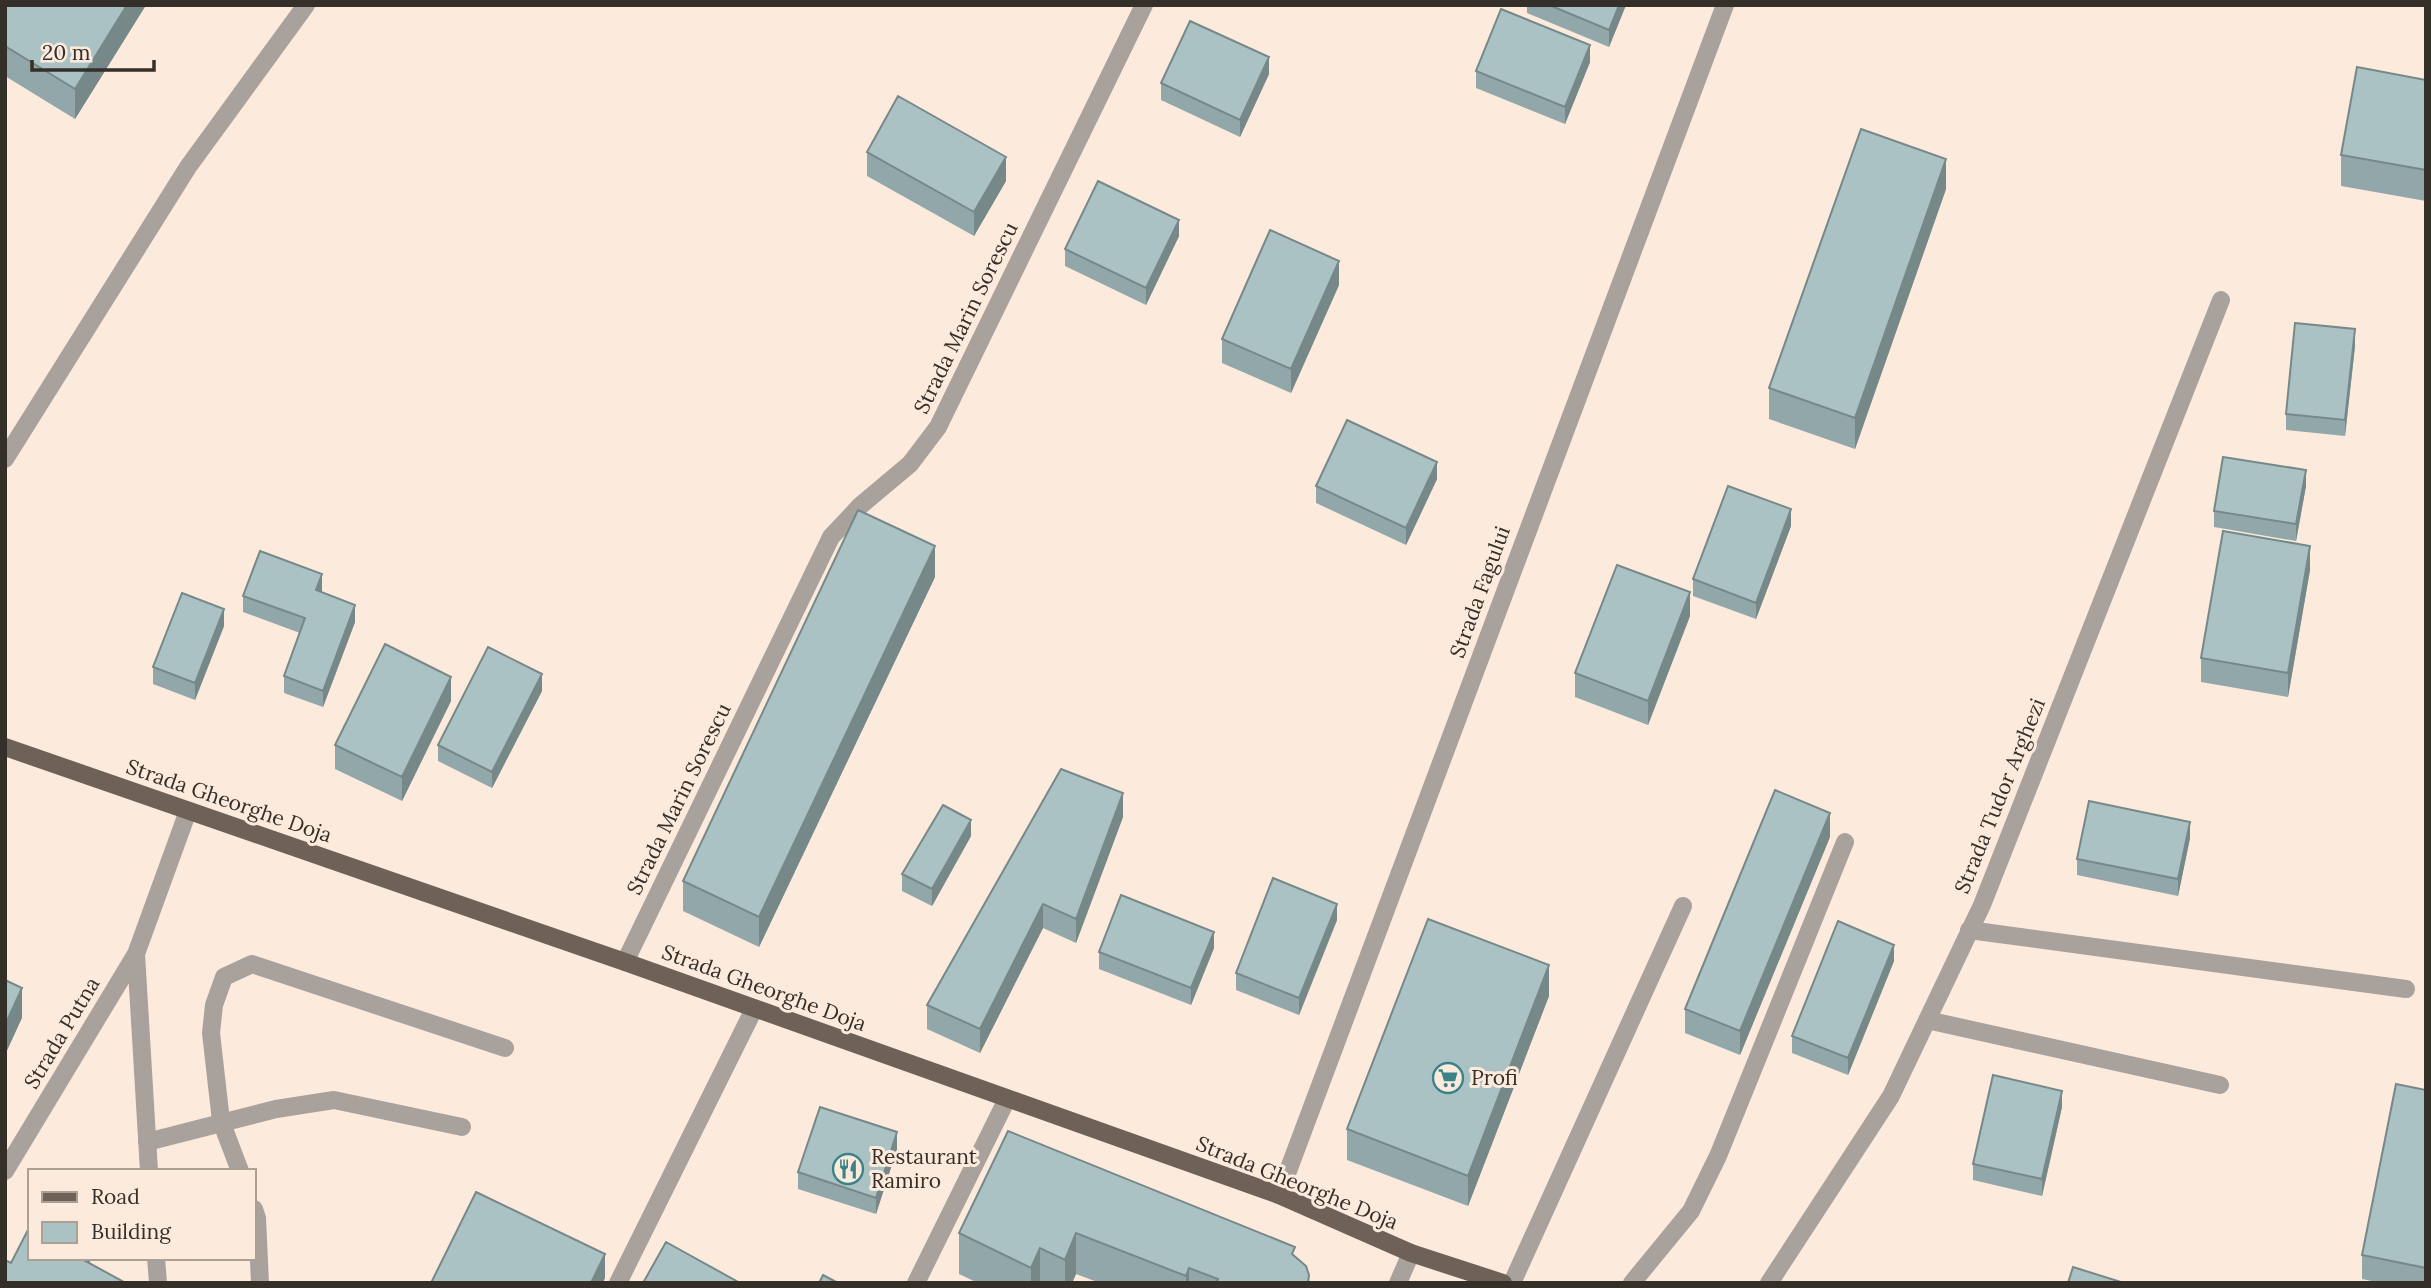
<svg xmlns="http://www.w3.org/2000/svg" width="2431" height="1288" font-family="Lora,serif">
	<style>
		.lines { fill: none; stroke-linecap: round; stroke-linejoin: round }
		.minor { stroke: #a9a19c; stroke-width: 18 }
		.major { stroke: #6e6258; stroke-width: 18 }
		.wall { fill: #92a7a9 }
		.shaded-wall { fill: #778889 }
		.building { fill: #aac2c4; stroke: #778889; stroke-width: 2 }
		.labels { text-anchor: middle; stroke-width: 6; stroke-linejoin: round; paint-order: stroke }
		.street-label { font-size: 21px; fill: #352f2a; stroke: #fcebdd }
		.poi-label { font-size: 21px; fill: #352f2a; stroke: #fcebdd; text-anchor: start }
	</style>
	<rect width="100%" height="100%" fill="#fcebdd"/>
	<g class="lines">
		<path class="minor" d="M5,459l183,-292 118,-162
			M1969,930l437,59
			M136,954l13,217
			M625,962l206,-425 29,-31 50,-42 28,-37 206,-422
			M1927,1020l293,65
			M147,1142l129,-33 58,-9 128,27
			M5,1171l131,-217 52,-143
			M240,1171l-19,-50 -10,-88 3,-28 10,-28 28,-13 253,84
			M1279,1195l446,-1190
			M254,1209l3,9 3,65
			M156,1258l2,25
			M618,1283l136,-274
			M916,1283l91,-184
			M1398,1283l13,-30
			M1512,1283l171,-377
			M1632,1283l59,-72 27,-55 127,-314
			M1769,1283l122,-187 91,-191 239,-605"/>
		<path class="major" d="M5,747l620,215 654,233 132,58 92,30"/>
	</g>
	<path class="wall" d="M5,5h141l-71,114 -70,-43z
		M1527,5h99l-17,42 -82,-34z
		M1590,62l-25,62 -89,-36v-17z
		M1269,74l-29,63 -79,-37v-17z
		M2426,80v121l-85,-15v-31z
		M867,152l139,29 -32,55 -107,-60z
		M1946,189l-91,260 -86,-30v-31z
		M1179,236l-33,69 -81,-39v-17z
		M1339,285l-48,108 -69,-30v-24z
		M2355,346l-10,90 -59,-6v-16z
		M1437,479l-31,66 -90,-42v-17z
		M2306,486l-10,55 -82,-14v-16z
		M1791,526l-35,93 -63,-23v-17z
		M2310,570l-22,127 -87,-15v-24z
		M935,577l-176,370 -76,-36v-30z
		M322,591l-1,2 34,29 -32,85 -39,-14v-17l16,-43 -57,-21v-16z
		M1690,616l-42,109 -73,-28v-24z
		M224,626l-29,74 -42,-16v-17z
		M542,691l-50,97 -54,-27v-16z
		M451,701l-49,100 -67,-32v-24z
		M1123,817l-47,126 -33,-15 -63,125 -53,-24v-24z
		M971,836l-39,70 -30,-15v-17z
		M1830,837l-90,218 -55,-22v-24z
		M2190,838l-12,58 -101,-21v-16z
		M1337,920l-38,95 -63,-25v-17z
		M1214,948l-23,57 -92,-36v-17z
		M1894,961l-46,114 -56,-22v-17z
		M1549,996l-81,210 -121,-46v-31z
		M2426,1090v193h-45l-19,-4v-24z
		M2062,1107l-20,89 -69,-16v-16z
		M1008,1131l301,152h-209l-24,-9 -4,9h-94l-19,-9v-41z
		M897,1149l-21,65 -78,-25v-17z"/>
	<path class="shaded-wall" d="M127,5h19l-71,114v-30z
		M1619,5h7l-17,42v-17z
		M1590,45v17l-25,62v-17z
		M1269,57v17l-29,63v-17z
		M1006,157v24l-32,55v-24z
		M1946,159v30l-91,260v-31z
		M1179,220v16l-33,69v-17z
		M1339,261v24l-48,108v-24z
		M2355,329v17l-10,90v-16z
		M1437,462v17l-31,66v-17z
		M2306,470v16l-10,55v-17z
		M1791,509v17l-35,93v-16z
		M935,546v31l-176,370v-30z
		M2310,546v24l-22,127v-24z
		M322,574v17l-6,16v-17z
		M1690,592v24l-42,109v-24z
		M355,605v17l-32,85v-16z
		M224,609v17l-29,74v-17z
		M542,674v17l-50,97v-16z
		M451,677v24l-49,100v-24z
		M1123,793v24l-47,126v-24z
		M1830,813v24l-90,218v-24z
		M971,820v16l-39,70v-17z
		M2190,822v16l-12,58v-17z
		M1043,904v24l-63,125v-24z
		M1337,904v16l-38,95v-17z
		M1214,932v16l-23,57v-17z
		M1894,945v16l-46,114v-17z
		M1549,965v31l-81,210v-30z
		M22,988v30l-17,37v-30z
		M2062,1091v16l-20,89v-17z
		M897,1132v17l-21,65v-16z
		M1076,1233v41l-4,9h-7v-23z
		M1040,1248v35h-9v-15z
		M605,1254v24l-2,5h-12z
		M80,1258h11v2l-12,22z
		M1189,1268v15h-3v-7z"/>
	<path class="building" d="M5,5h122l-52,84 -70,-43z
		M1549,5h70l-10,25z
		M1501,9l89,36 -25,62 -89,-36z
		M1190,21l79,36 -29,63 -79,-37z
		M2357,67l69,13v90l-85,-15z
		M898,96l108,61 -32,55 -107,-60z
		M1861,129l85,30 -91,259 -86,-30z
		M1098,181l81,39 -33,68 -81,-39z
		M1270,230l69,31 -48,108 -69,-30z
		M2295,323l60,6 -10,91 -59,-6z
		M1347,420l90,42 -31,66 -90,-42z
		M2223,457l83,13 -10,54 -82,-13z
		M1728,486l63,23 -35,94 -63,-24z
		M858,510l77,36 -176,371 -76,-36z
		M2223,531l87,15 -22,127 -87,-15z
		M260,551l62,23 -6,16 39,15 -32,86 -39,-15 21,-58 -62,-22z
		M1617,565l73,27 -42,109 -73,-28z
		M182,593l42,16 -29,74 -42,-16z
		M385,644l66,33 -49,100 -67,-32z
		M488,647l54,27 -50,98 -54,-27z
		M1061,769l62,24 -47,126 -33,-15 -63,125 -53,-24z
		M1775,790l55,23 -90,218 -55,-22z
		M2089,801l101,21 -12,57 -101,-20z
		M943,805l28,15 -39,69 -30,-15z
		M1273,878l64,26 -38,94 -63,-25z
		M1121,895l93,37 -23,56 -92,-36z
		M1428,919l121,46 -81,211 -121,-47z
		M1838,921l56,24 -46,113 -56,-22z
		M5,980l17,8 -17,37z
		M1993,1075l69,16 -20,88 -69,-15z
		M2396,1084l30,6v178l-64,-13z
		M820,1107l77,25 -21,66 -78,-26z
		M1008,1131l287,116 -3,7 14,12 3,9 -1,8h-92l2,-4 -29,-11 -3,8 -110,-43 -11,27 -25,-12 -9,20 -72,-35z
		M476,1192l129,62 -14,29h-160z
		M30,1226v32h50l44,24v1h-119v-23l6,3z
		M666,1242l74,41h-97z
		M2073,1267l51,16h-56z
		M823,1275l15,8h-19z"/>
	<defs>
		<g id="supermarket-ring" transform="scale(1.575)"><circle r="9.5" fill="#fcebdd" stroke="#3b8389" stroke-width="1.5"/><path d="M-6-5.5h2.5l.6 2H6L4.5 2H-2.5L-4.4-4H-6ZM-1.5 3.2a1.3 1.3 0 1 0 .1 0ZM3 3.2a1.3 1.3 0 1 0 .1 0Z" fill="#3b8389"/></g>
		<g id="restaurant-ring" transform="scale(1.575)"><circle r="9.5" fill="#fcebdd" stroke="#3b8389" stroke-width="1.5"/><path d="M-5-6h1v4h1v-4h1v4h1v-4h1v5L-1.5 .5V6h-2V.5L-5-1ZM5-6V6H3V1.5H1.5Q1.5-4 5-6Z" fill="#3b8389"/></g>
	</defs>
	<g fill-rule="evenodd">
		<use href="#supermarket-ring" x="1448" y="1078"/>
		<use href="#restaurant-ring" x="848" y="1169"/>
	</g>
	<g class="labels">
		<g class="street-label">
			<text transform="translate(966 318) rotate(-64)" y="7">Strada Marin Sorescu</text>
			<text transform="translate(1480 592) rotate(-70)" y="7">Strada Fagului</text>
			<text transform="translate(2000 796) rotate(-68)" y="7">Strada Tudor Arghezi</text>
			<text transform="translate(679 799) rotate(-64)" y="7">Strada Marin Sorescu</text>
			<text transform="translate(229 801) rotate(19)" y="7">Strada Gheorghe Doja</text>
			<text transform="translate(764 988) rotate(20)" y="7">Strada Gheorghe Doja</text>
			<text transform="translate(62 1033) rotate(-59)" y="7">Strada Putna</text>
			<text transform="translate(1297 1183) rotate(22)" y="7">Strada Gheorghe Doja</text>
		</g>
		<g class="poi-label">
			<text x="1471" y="1085">Profi</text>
			<text x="871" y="1164">Restaurant<tspan x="871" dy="24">Ramiro</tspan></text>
		</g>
	</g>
	<rect width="2431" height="1288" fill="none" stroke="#352f2a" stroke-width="14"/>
	<rect x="28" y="1169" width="228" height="91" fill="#fcebdd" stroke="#aca095" stroke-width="2"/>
	<rect x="42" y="1192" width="35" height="10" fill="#6e6258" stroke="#aca095" stroke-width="2"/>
	<text x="91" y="1204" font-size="21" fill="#352f2a">Road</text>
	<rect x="42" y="1222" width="35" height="21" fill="#aac2c4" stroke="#aca095" stroke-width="2"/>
	<text x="91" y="1239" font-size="21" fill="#352f2a">Building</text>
	<path d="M32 60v10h122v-10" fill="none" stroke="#352f2a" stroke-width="3.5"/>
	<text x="42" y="60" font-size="21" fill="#352f2a" stroke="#fcebdd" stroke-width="5" paint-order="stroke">20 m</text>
</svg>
